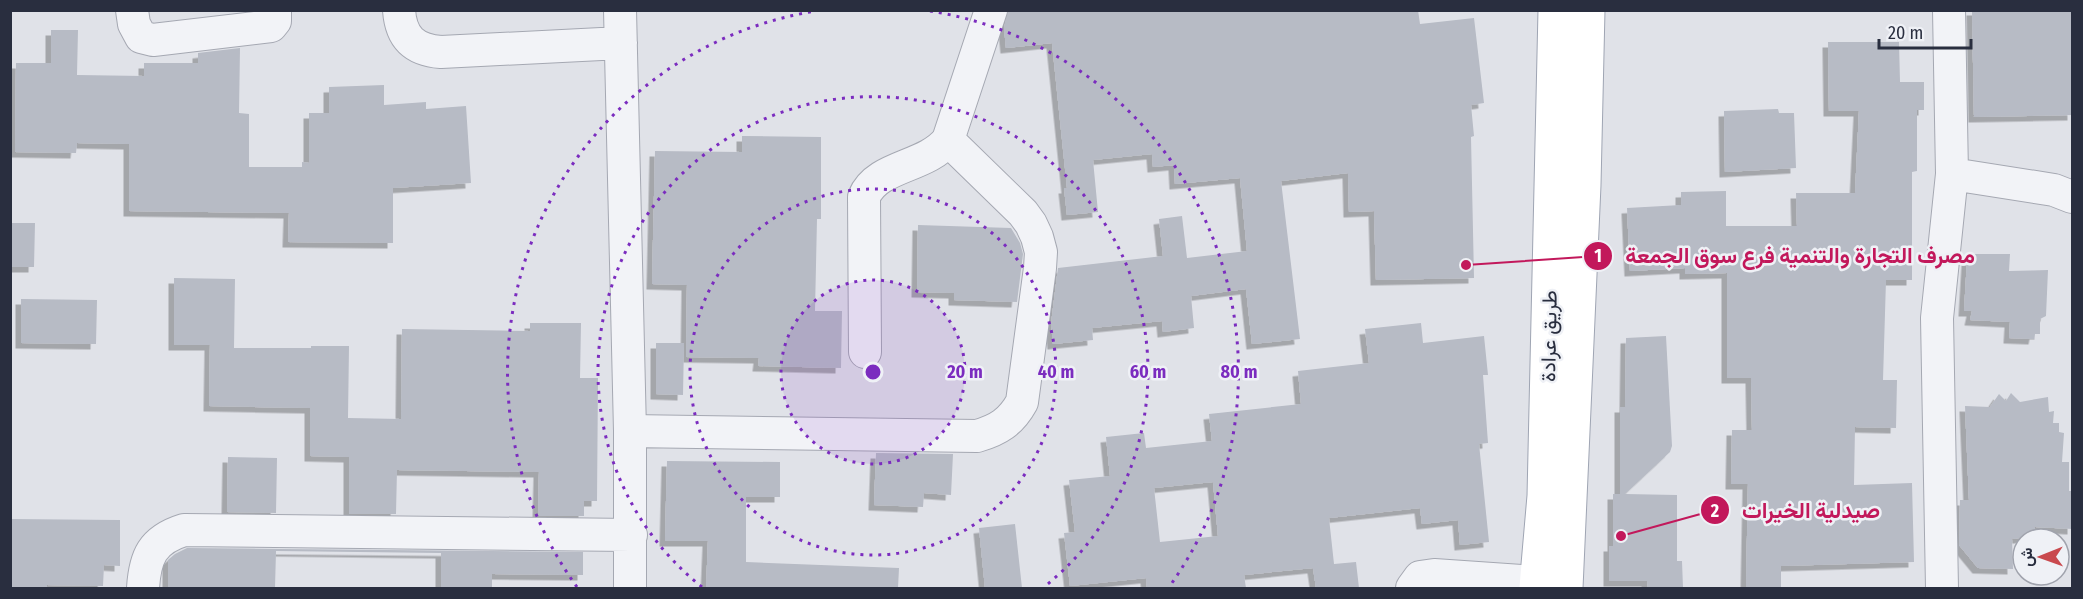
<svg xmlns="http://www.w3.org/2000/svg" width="2083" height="599" font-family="'Fira Sans Condensed',Vazirmatn,sans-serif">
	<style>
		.building { fill: #b7bbc5; fill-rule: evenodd; filter: url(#shadow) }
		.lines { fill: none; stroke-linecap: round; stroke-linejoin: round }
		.minor-casing { stroke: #a5a8b2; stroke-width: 34 }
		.primary-casing { stroke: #9fa5b3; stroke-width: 35 }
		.minor { stroke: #f2f3f7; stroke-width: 32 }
		.primary { stroke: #fff; stroke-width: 33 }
		.ring { fill: none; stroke: #7b2cbf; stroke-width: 3; stroke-dasharray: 3 6 }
		.labels { text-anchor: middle; stroke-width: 5; stroke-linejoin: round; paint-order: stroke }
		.street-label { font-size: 21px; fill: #292e3f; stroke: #eff1f6 }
		.centre { fill: #7b2cbf; stroke: #eff1f6; stroke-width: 3 }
		.ring-label { font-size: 18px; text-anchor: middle; font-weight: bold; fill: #7b2cbf; stroke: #eff1f6; stroke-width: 5; stroke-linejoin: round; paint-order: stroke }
		.leader { fill: none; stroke: #c2185b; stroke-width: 2 }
		.callout-dot { fill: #c2185b; stroke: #eff1f6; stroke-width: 2 }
		.mark-label { font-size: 18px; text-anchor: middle; font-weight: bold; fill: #fff }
		.callout-label { font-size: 22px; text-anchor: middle; font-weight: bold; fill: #c2185b; stroke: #eff1f6; stroke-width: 5; stroke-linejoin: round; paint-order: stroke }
	</style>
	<defs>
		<filter id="shadow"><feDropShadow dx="-5.5" dy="5.5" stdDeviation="0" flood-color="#0004"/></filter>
	</defs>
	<rect width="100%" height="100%" fill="#e0e2e8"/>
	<path class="building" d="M1008,10h410l2,14 54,-6 10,85 -13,2 3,31 -3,1 3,141 -98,2 -2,-69 -25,1 -1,-39 -67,8 19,158 -48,5 -6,-55 -55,7 3,32 -31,4 -1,-11 -70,7 1,12 -40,4 -2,-20 7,-56 105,-12 -4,-37 23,-3 5,42 60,-7 -7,-73 -65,6 -1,-19 -21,2 -1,-13 -59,6 5,52 -31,3 -3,-27h3l-15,-145 -46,5 -2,-20z
		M1972,10h99l2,105 -99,2z
		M51,30h27l-1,45 67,1v-13h54v-10l42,-5 -1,65 10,1v53h53v-5l7,1v-50h20v-26l55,-2v20l42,-3v7l40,-3 5,77 -78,5v55l-105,-1 1,-29 -160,-2v-67l-52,-1 -1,10 -61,-1 1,-89h35z
		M1828,42h71l1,40h24v28h-7v61l-5,1v108h-26l-3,100h14l-1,48 -41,-1 -1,58 58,-2 2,79 -133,4v22h-35l2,-104h-17l1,-54h20l-1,-52h-24v-105l-42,1v-6l-55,3 -3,-63 54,-3v-13l45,-1v35h71l-1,-33h59l4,-82h-30z
		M1778,109l1,4h15l2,55 -71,4 -1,-61z
		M742,136l79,1v82h-4l-2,92h27l-1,57 -83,-2 1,-8 -73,-1 1,-72 -35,-1 3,-133 87,1z
		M10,223h25l-1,44h-24z
		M918,225l93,3 9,15 3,11 -6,48 -63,-2v-7l-37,-1z
		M1972,254h38l-1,17 39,-1 -2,46 -6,3v15h-5l-1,5 -25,-1 1,-16 -40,-2 2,-9h-8l3,-51h5z
		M174,278l61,1 -1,69h77v-2h38l-1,72 53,1 1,-90 128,2v-8h51l-1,55h18l-1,123h-13v15h-46l1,-44 -142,-2 -1,44h-47v-57l-39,-1v-48l-101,-2 1,-61h-36z
		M21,299l76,1 -1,44 -75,-1z
		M1421,323l2,20 61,-7 4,39h-5l5,68 -9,1 10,98 -29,3 -2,-25 -36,4 -2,-16 -91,10 5,46 22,-2 3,26h-43l-3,-20 -69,7 2,13h-99l-1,-10 -76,8 -6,-53 11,-1 -6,-52 41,-4 -4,-39 38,-4 2,15 66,-7 -3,-27 92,-10 -3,-33 71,-8 -4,-34zM1213,482l5,54 -58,6 -6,-54z
		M1666,336l6,110 -2,6 -45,42 52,1v66h5l1,27h-35l-1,-7h-38v-35h4v-52h7v-87h5l1,-69z
		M656,343h28l-1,52 -27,-1z
		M2011,393l9,9 28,-5 1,15 5,-1 -1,12h6v9l5,1 -2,29h7v29h4v38l-38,-2 -1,9 -22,3 1,30 -35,-1 -19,-23 1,-45h9l-4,-94 25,1 9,-13 7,7z
		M876,453l77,1 -2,41 -27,-2 -1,14 -49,-2z
		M228,457l49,1 -1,55 -49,-1z
		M667,461l113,1v35h-34v65l153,6 -1,20h-192l2,-47h-43z
		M10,519l110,1v46l-16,-1 -1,21 -56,-1v3h-37z
		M1015,524l7,64h-37l-6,-60z
		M187,548l396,4v23l-91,-1v14h-51v-35l-165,-2 -1,37h-107v-28l7,-6z"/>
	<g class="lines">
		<g class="minor-casing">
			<path id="minor" d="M132,10l2,14 7,13 12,3 118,-14 4,-5v-11
				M399,10c2,28 15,40 42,42l180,-9
				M620,10l10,421v157
				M1952,174l102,16 18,7
				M865,352l-1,-155c13,-32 62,-29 84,-57l43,-130
				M630,431l347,5c21,-6 34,-14 45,-34l18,-134 1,-16 -4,-15 -6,-13 -8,-11 -75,-73
				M143,588c2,-31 9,-48 41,-58l447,5
				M1412,588l8,-11 14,-2 102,7
				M1942,588l-5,-270 15,-144 -3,-164"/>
		</g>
		<g class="primary-casing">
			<path id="primary" d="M1536,588l8,-92 11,-486
				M1566,588l18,-403 4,-175"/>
		</g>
		<use href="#minor" class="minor"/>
		<use href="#primary" class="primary"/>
	</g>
	<circle cx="873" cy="372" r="92" fill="#7b2cbf" fill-opacity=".12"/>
	<g class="ring">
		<circle cx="873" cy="372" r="92"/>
		<circle cx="873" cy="372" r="183"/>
		<path d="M702 587A275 275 0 1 1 1044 587"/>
		<path d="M577 587A366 366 0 0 1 816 11M930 11A366 366 0 0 1 1169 587"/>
	</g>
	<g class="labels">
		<g class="street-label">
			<text transform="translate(1549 336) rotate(-89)" y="7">طريق عرادة</text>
		</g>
	</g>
	<circle cx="873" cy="372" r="9" class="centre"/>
	<g class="ring-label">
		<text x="965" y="378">20 m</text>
		<text x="1056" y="378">40 m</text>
		<text x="1148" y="378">60 m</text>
		<text x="1239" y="378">80 m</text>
	</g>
	<path class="leader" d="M1466 265L1598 256M1621 536L1715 510"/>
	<g class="callout-dot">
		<circle cx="1466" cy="265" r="6"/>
		<circle cx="1621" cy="536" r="6"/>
		<circle cx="1598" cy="256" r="15"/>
		<circle cx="1715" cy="510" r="15"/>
	</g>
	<g class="mark-label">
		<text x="1598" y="262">1</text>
		<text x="1715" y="517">2</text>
	</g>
	<g class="callout-label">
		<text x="1800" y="263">مصرف التجارة والتنمية فرع سوق الجمعة</text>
		<text x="1811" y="518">صيدلية الخيرات</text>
	</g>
	<rect width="2083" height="599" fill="none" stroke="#292e3f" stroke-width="24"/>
	<g transform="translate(2041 557) rotate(269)"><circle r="28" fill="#eff1f6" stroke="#a0a3ad" stroke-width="1.5"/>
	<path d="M0-4.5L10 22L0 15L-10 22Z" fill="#c9494e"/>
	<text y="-9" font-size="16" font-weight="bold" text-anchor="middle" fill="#292e3f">ش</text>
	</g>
	<path d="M1879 39v9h92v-9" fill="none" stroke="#292e3f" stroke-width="3"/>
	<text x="1888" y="39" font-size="18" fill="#292e3f" stroke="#eff1f6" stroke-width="4.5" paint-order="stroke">20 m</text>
</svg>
